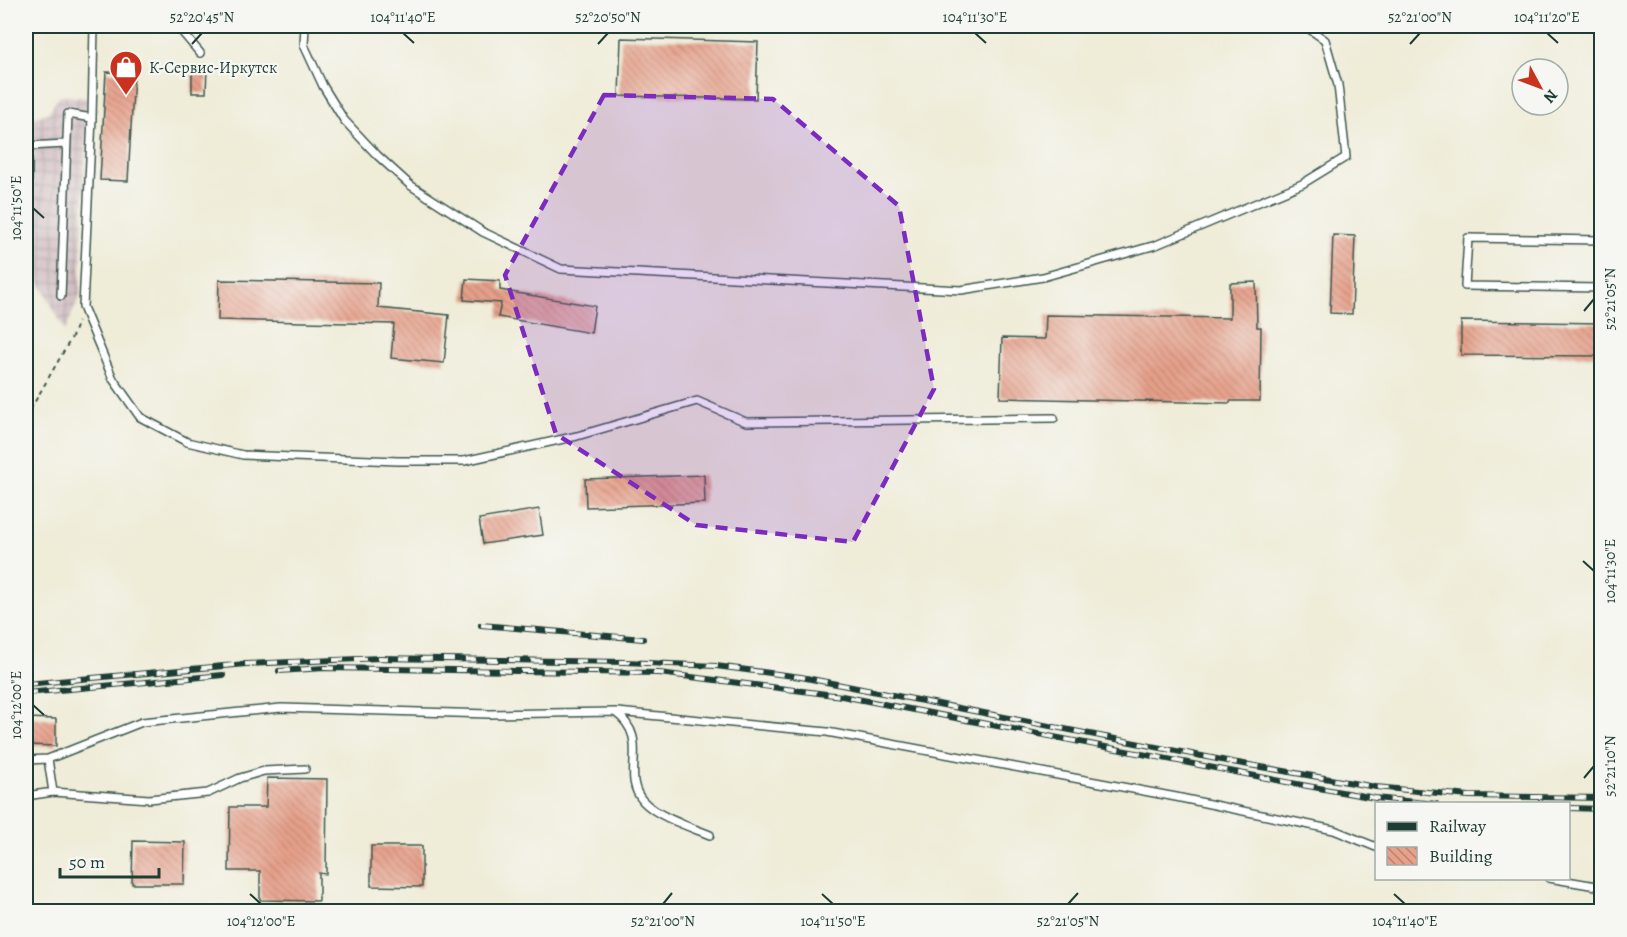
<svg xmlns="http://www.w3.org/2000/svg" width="1627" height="937" font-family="Alegreya,serif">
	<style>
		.industrial { fill: url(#industrial-grid) }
		.building { fill: url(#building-back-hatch) }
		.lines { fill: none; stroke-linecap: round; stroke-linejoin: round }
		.lane-casing { stroke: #3e574d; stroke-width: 10 }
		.path { stroke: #3e574d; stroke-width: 2; stroke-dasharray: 4.5 4.5; stroke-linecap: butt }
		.lane { stroke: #fff; stroke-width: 7 }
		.rail-casing { stroke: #1f3d34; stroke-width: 6 }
		.rail { stroke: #f6f6f2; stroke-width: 4; stroke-dasharray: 11; stroke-linecap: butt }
		.marked { fill: #7b2cbf; fill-opacity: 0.2; stroke: #7b2cbf; stroke-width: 4.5; stroke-dasharray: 12 8; stroke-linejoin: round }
		.ticks { fill: none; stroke: #1f3d34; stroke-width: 2 }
		.labels { text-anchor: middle; stroke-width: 4.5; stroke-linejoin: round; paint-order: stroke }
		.poi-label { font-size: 16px; fill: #1f3d34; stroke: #f6f6f2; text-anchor: start }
		.neatline { fill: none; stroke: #1f3d34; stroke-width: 2 }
		.ticks-label { font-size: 15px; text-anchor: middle; fill: #1f3d34 }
	</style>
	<defs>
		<pattern id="industrial-grid" width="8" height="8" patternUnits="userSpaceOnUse" patternTransform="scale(1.5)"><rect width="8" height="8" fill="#d2bec3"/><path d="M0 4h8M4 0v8" fill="none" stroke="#aa9c9f"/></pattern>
		<pattern id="building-back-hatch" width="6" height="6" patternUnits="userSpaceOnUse" patternTransform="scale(1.5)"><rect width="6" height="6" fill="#e7a08a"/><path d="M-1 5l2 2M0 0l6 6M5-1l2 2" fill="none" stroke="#bb8472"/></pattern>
	</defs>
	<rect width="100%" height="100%" fill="#f6f6f2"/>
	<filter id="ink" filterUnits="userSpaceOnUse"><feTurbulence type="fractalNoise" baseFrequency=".0167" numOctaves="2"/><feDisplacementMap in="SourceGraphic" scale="12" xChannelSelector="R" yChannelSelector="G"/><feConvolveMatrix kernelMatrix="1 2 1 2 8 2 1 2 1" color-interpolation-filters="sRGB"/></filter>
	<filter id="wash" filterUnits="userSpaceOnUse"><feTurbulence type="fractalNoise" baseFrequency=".008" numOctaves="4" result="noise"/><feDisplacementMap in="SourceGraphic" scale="24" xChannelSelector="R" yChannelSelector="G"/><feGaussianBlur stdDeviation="1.35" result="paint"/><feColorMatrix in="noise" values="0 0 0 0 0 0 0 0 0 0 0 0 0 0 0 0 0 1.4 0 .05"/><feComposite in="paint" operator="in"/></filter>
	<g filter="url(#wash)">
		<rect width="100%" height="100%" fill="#efecd8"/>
		<path class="industrial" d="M60,95l27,3 -7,197 -15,36 -39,-75v-136l22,-7z"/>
		<g id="blocks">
			<path class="building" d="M621,38l137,4 -2,57 -137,-3z
				M192,67h15l-1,26h-14z
				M106,72l28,1 -6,108 -28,-1z
				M1333,235l22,1 -3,78 -22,-1z
				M466,279l34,2v9l95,16 -4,27 -93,-16 3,-14 -37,-3z
				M219,280l160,3 -1,25 71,7 -5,48 -53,-5 3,-34 -176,-4z
				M1256,282l1,45h4l-1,74h-30v2l-230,-5 2,-60 43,1 1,-24 184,3v-35z
				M1461,321l141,2v33l-141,-1z
				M704,475l1,28 -119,4 -1,-28z
				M539,509l4,26 -60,9 -4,-25z
				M26,718l30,1v27l-30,-1z
				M267,778l60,1 -1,95 -7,-1v28l-59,-1v-29h-31l1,-64h36z
				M133,841l52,1 -1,42h-52z
				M371,846h51v41l-51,-1z"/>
		</g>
	</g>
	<g filter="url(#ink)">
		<use href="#blocks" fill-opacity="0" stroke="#3e574d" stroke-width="1.5"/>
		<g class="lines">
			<g class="lane-casing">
				<path id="lane" d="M94,26l-2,92 -9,189 30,72 27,38 47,25 56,13 155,6h66l113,-25 120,-35 49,21 308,-4
					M177,26l23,27
					M305,26l-1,19 19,41 21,34 33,35 33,30 73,47 78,37 400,21 82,-13 113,-32 146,-61 44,-27 -8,-72 -13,-45 -20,-14
					M1602,240l-134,-2 -3,48 137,2
					M28,249v-103l38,-2
					M61,296l7,-182 24,4
					M617,712l210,20 349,65 158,33 42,17
					M26,760l22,-1
					M53,792l-5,-33 94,-37 139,-14 208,6 126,-2c38,28 4,62 28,89 15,16 47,26 67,34
					M26,796l27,-4 96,7 59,-6 32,-15 24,-7 41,-2
					M1549,878l53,9"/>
			</g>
			<path class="path" d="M26,417l46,-80 6,-16"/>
			<use href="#lane" class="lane"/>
			<g class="rail-casing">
				<path id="rail" d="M481,625l162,14
					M279,671l45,-3 335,5 183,23 460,89 73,13 61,6
					M26,684l220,-20 134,-6 245,4 91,4 85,11 431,85 144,25 93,9 133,2
					M26,693l197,-18
					M1568,808l34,1"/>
			</g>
			<use href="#rail" class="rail"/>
		</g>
	</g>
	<path class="marked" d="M604,95l169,4 126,107 35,183 -81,153 -157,-17 -140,-91 -51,-159z"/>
	<path class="ticks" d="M403,33l11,10M975,33l11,10M1547,33l11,10M192,44l10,-11M598,44l10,-11M1410,44l10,-11M33,208l11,10M1584,311l10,-12M1583,561l11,10M33,705l11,10M1584,778l10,-12M250,894l11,10M822,894l11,10M1394,894l11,10M663,904l9,-11M1068,904l10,-11"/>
	<defs>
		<g id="shop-pin" transform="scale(1.725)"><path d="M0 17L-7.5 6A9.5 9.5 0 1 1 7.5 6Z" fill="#c8321e" stroke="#f6f6f2"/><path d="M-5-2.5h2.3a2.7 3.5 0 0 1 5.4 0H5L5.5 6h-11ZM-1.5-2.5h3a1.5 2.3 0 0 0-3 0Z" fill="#fff"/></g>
	</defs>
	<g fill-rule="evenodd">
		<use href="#shop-pin" x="126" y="67"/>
	</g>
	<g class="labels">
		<g class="poi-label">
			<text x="149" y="73">К-Сервис-Иркутск</text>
		</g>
	</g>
	<rect width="1627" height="937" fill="none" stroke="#f6f6f2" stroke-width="66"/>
	<rect x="1375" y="802" width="195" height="78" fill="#f6f6f2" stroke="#a0aca6" stroke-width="1.5"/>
	<rect x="1387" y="822" width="30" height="9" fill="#1f3d34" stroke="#a0aca6" stroke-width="1.5"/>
	<text x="1429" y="832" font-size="18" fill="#1f3d34">Railway</text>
	<rect x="1387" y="847" width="30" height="18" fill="url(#building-back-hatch)" stroke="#a0aca6" stroke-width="1.5"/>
	<text x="1429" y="862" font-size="18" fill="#1f3d34">Building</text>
	<g transform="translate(1540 87) rotate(131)"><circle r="28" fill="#f6f6f2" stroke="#a0aca6" stroke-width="1.5"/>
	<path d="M0-4.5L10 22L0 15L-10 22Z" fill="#c8321e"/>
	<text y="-9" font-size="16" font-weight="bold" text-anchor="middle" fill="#1f3d34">N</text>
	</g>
	<path d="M60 868v9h99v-9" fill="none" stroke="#1f3d34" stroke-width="3"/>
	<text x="69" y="868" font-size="18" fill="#1f3d34" stroke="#f6f6f2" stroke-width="4.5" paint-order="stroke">50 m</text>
	<rect x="33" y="33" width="1561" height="871" class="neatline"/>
	<g class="ticks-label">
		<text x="202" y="22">52°20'45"N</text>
		<text x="403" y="22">104°11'40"E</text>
		<text x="608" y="22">52°20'50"N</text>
		<text x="975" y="22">104°11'30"E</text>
		<text x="1420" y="22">52°21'00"N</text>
		<text x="1547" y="22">104°11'20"E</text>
		<text transform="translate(16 208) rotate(-90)" y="5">104°11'50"E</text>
		<text transform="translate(1610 299) rotate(-90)" y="5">52°21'05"N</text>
		<text transform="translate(1610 571) rotate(-90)" y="5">104°11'30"E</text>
		<text transform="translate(16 705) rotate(-90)" y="5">104°12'00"E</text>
		<text transform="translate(1610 766) rotate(-90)" y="5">52°21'10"N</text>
		<text x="261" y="926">104°12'00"E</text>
		<text x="663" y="926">52°21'00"N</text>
		<text x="833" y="926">104°11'50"E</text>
		<text x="1068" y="926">52°21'05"N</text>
		<text x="1405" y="926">104°11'40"E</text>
	</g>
</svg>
